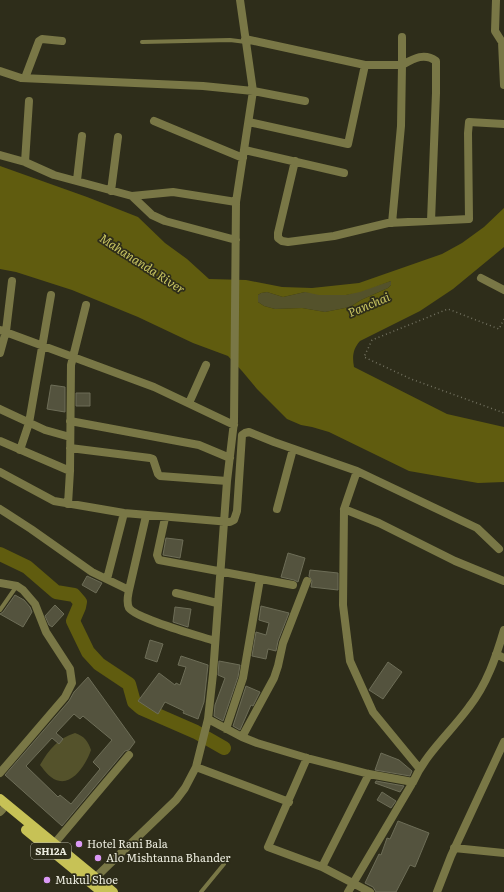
<svg xmlns="http://www.w3.org/2000/svg" width="504" height="892" font-family="Literata,serif">
	<style>
		.green { fill: #54522b }
		.water { fill: #605c0f; fill-rule: evenodd }
		.lines { fill: none; stroke-linecap: round; stroke-linejoin: round }
		.river { stroke: #605c0f; stroke-width: 14 }
		.building { fill: #54533e; stroke: #6d6d57; fill-rule: evenodd }
		.path { stroke: #757463; stroke-width: 1.5; stroke-dasharray: 1 3; stroke-linecap: butt }
		.service { stroke: #797746; stroke-width: 4 }
		.minor { stroke: #797746; stroke-width: 8 }
		.primary { stroke: #c7c256; stroke-width: 10 }
		.poi-dot { fill: #db99f5; stroke: #2e2d1a; stroke-width: 1.5 }
		.labels { text-anchor: middle; stroke-width: 3.5; stroke-linejoin: round; paint-order: stroke }
		.shield { fill: #2e2d1a; stroke: #b2b2a3; stroke-width: 1 }
		.shield-label { font-size: 10px; font-weight: bold; fill: #ebebde }
		.poi-label { font-size: 11px; fill: #ebebde; stroke: #2e2d1a; text-anchor: start }
		.water-label { font-size: 12px; font-style: italic; fill: #c9c561; stroke: #2e2d1a }
	</style>
	<rect width="100%" height="100%" fill="#2e2d1a"/>
	<path class="green" d="M391,281v4l-3,3 -27,12 -11,7 -25,5 -23,-4 -27,1 -11,-3 -6,-4v-7l3,-2 6,-1 16,5 22,-5 41,3z
		M75,733c9,3 13,8 16,17 -4,12 -16,33 -31,31 -9,-1 -15,-10 -20,-16 8,-14 18,-27 35,-32z"/>
	<path class="water" d="M0,166l87,31 51,20 27,26 22,16 22,20 37,1 36,7 30,1 47,-5 83,-29 20,-11 22,-16 20,-19v39l-51,42 -33,22 -60,30c-7,8 -8,15 -6,26l93,47 57,13v55l-26,1 -69,-12 -80,-39 -17,-5 -11,-2 -14,-6 -30,-30 -15,-18 -14,-15 -35,-13 -55,-26 -66,-27 -56,-18 -16,-3zM391,281v4l-3,3 -27,12 -11,7 -25,5 -23,-4 -27,1 -11,-3 -6,-4v-7l3,-2 6,-1 16,5 22,-5 14,3h27l14,-3z"/>
	<g class="lines">
		<path class="river" d="M0,554l27,13 29,25 18,3 6,7 -1,5 -6,14 15,31 11,12 30,20 5,18 7,6 55,24 28,16"/>
	</g>
	<path class="building" d="M51,385l14,2v25l-18,-3z
		M76,393h14v13h-14z
		M166,538l17,2 -3,18 -17,-3z
		M288,553l17,5 -7,24 -4,-2 -13,-3z
		M310,570l28,3v17l-27,-3 1,-6 -3,-5z
		M87,576l15,7 -6,10 -14,-8z
		M15,595l9,5 6,7 2,5 -9,15 -23,-13 3,-2z
		M55,605l9,9 -12,13 -3,-2 -4,-9z
		M261,606l28,7 -11,28 -2,10 -8,-2 -2,10 -14,-3 4,-24 10,3 3,-12 -10,-3z
		M175,607l16,2 -3,18 -15,-5z
		M150,640l13,4 -6,18 -12,-4z
		M181,656l27,9 -4,37 -6,17 -15,-6 1,-2 -19,-9 -7,12 -20,-13 21,-28 16,12 1,-2 4,2 6,-18 -8,-2z
		M219,661l21,4 -2,12 -15,44 -9,-5 1,-11 10,-27 -7,-3z
		M388,662l14,10 -19,27 -14,-9z
		M88,677l47,65 -6,8 -4,1 -63,75 -57,-51 64,-74 5,-9zM74,714l6,5 3,-3 29,24 -19,22 7,7 -29,35 -11,-9 -2,2 -32,-31 26,-28 7,6 4,-5 -7,-6z
		M246,686l14,6 -7,14 -2,-1 -11,25 -7,-4z
		M381,753l18,7 13,11 -2,5 -35,-6z
		M376,781l28,5 -4,6 -25,-9z
		M382,792l14,9 -5,7 -14,-8z
		M398,821l31,12 -14,34 -5,-2 -14,27h-20l-3,-5 -8,-4 14,-29 2,1 6,-17 3,1z"/>
	<g class="lines">
		<path class="path" d="M504,319l-5,10 -51,-20 -76,31 -8,17 47,22 93,34"/>
		<path class="service" d="M142,42l88,-2 16,2
			M0,610l16,-23
			M201,892l23,-28"/>
		<path class="minor" d="M496,0l-1,31 7,11
			M245,39l120,26 -17,79 -99,-22
			M504,42h-2l2,43
			M365,65h37v-28
			M0,71l21,7 182,8 50,5 52,10
			M25,78l14,-37 3,-2 20,2
			M154,121l89,37
			M245,150l99,23
			M0,155l25,7 29,13 78,21 20,19 13,6 71,19
			M295,161l-17,72v5l4,3 6,1 46,-6 54,-13 81,-4 -1,-86 1,-11 35,2
			M25,162l4,-61
			M77,180l5,-44
			M111,191l7,-54
			M132,196l41,-4 63,10
			M392,223l9,-97 1,-61c11,-6 22,-13 34,-4v32l-5,128
			M481,278l23,12
			M0,330l154,57 80,38
			M0,353l6,-22 6,-50
			M189,403l17,-38
			M0,409l45,21 25,7
			M70,421l129,24 31,13
			M0,441l70,30
			M70,448l80,10 3,1 5,15 2,2 67,5
			M20,450l9,-27 22,-128
			M357,471l-13,38 -1,96 7,56 23,51 46,56
			M0,472l54,29 70,12 106,9 4,-2 3,-9 5,-76 3,-2 4,-1 25,10 83,29 21,10 99,47 22,21
			M68,504l2,-33 1,-106 15,-60
			M0,509l31,20 61,43 37,18
			M277,509l16,-60
			M344,509l35,14 76,38 49,20
			M146,516l-17,74c-1,6 -3,12 0,18 8,11 71,28 86,33
			M165,518l-8,37 2,5 134,25
			M107,579l17,-66
			M0,583l17,3 6,4 12,14 11,28 24,37 2,14 -7,14 -65,76
			M176,593l41,10
			M496,654l8,4
			M208,719l34,18 15,6 50,15 62,16 44,8
			M226,729l17,-51 17,-99
			M242,737l32,-59 4,-12 5,-23 24,-62
			M307,758l-39,89 54,20 48,25
			M196,767l93,35
			M0,812l2,-2
			M54,844l75,-89
			M454,848l50,5
			M322,867l47,-93
			M96,877l80,-77 9,-12 11,-21 12,-48 5,-45 14,-193 7,-59 2,-220 17,-111 -13,-91
			M348,892l65,-110c13,-29 37,-49 56,-75 18,-23 27,-50 35,-77
			M437,892l14,-36 53,-114"/>
		<path class="primary" d="M0,799l113,93
			M26,830l76,62"/>
	</g>
	<g class="poi-dot">
		<circle cx="79" cy="844" r="4"/>
		<circle cx="98" cy="858" r="4"/>
		<circle cx="47" cy="880" r="4"/>
	</g>
	<g class="labels">
		<rect class="shield" x="31" y="843" width="40" height="16" rx="3"/>
		<g class="shield-label">
			<text x="51" y="855">SH12A</text>
		</g>
		<g class="poi-label">
			<text x="87" y="848">Hotel Rani Bala</text>
			<text x="106" y="862">Alo Mishtanna Bhander</text>
			<text x="55" y="884">Mukul Shoe</text>
		</g>
		<g class="water-label">
			<text transform="translate(142 264) rotate(33)" y="4">Mahananda River</text>
			<text transform="translate(369 305) rotate(-23)" y="4">Panchai</text>
		</g>
	</g>
</svg>
